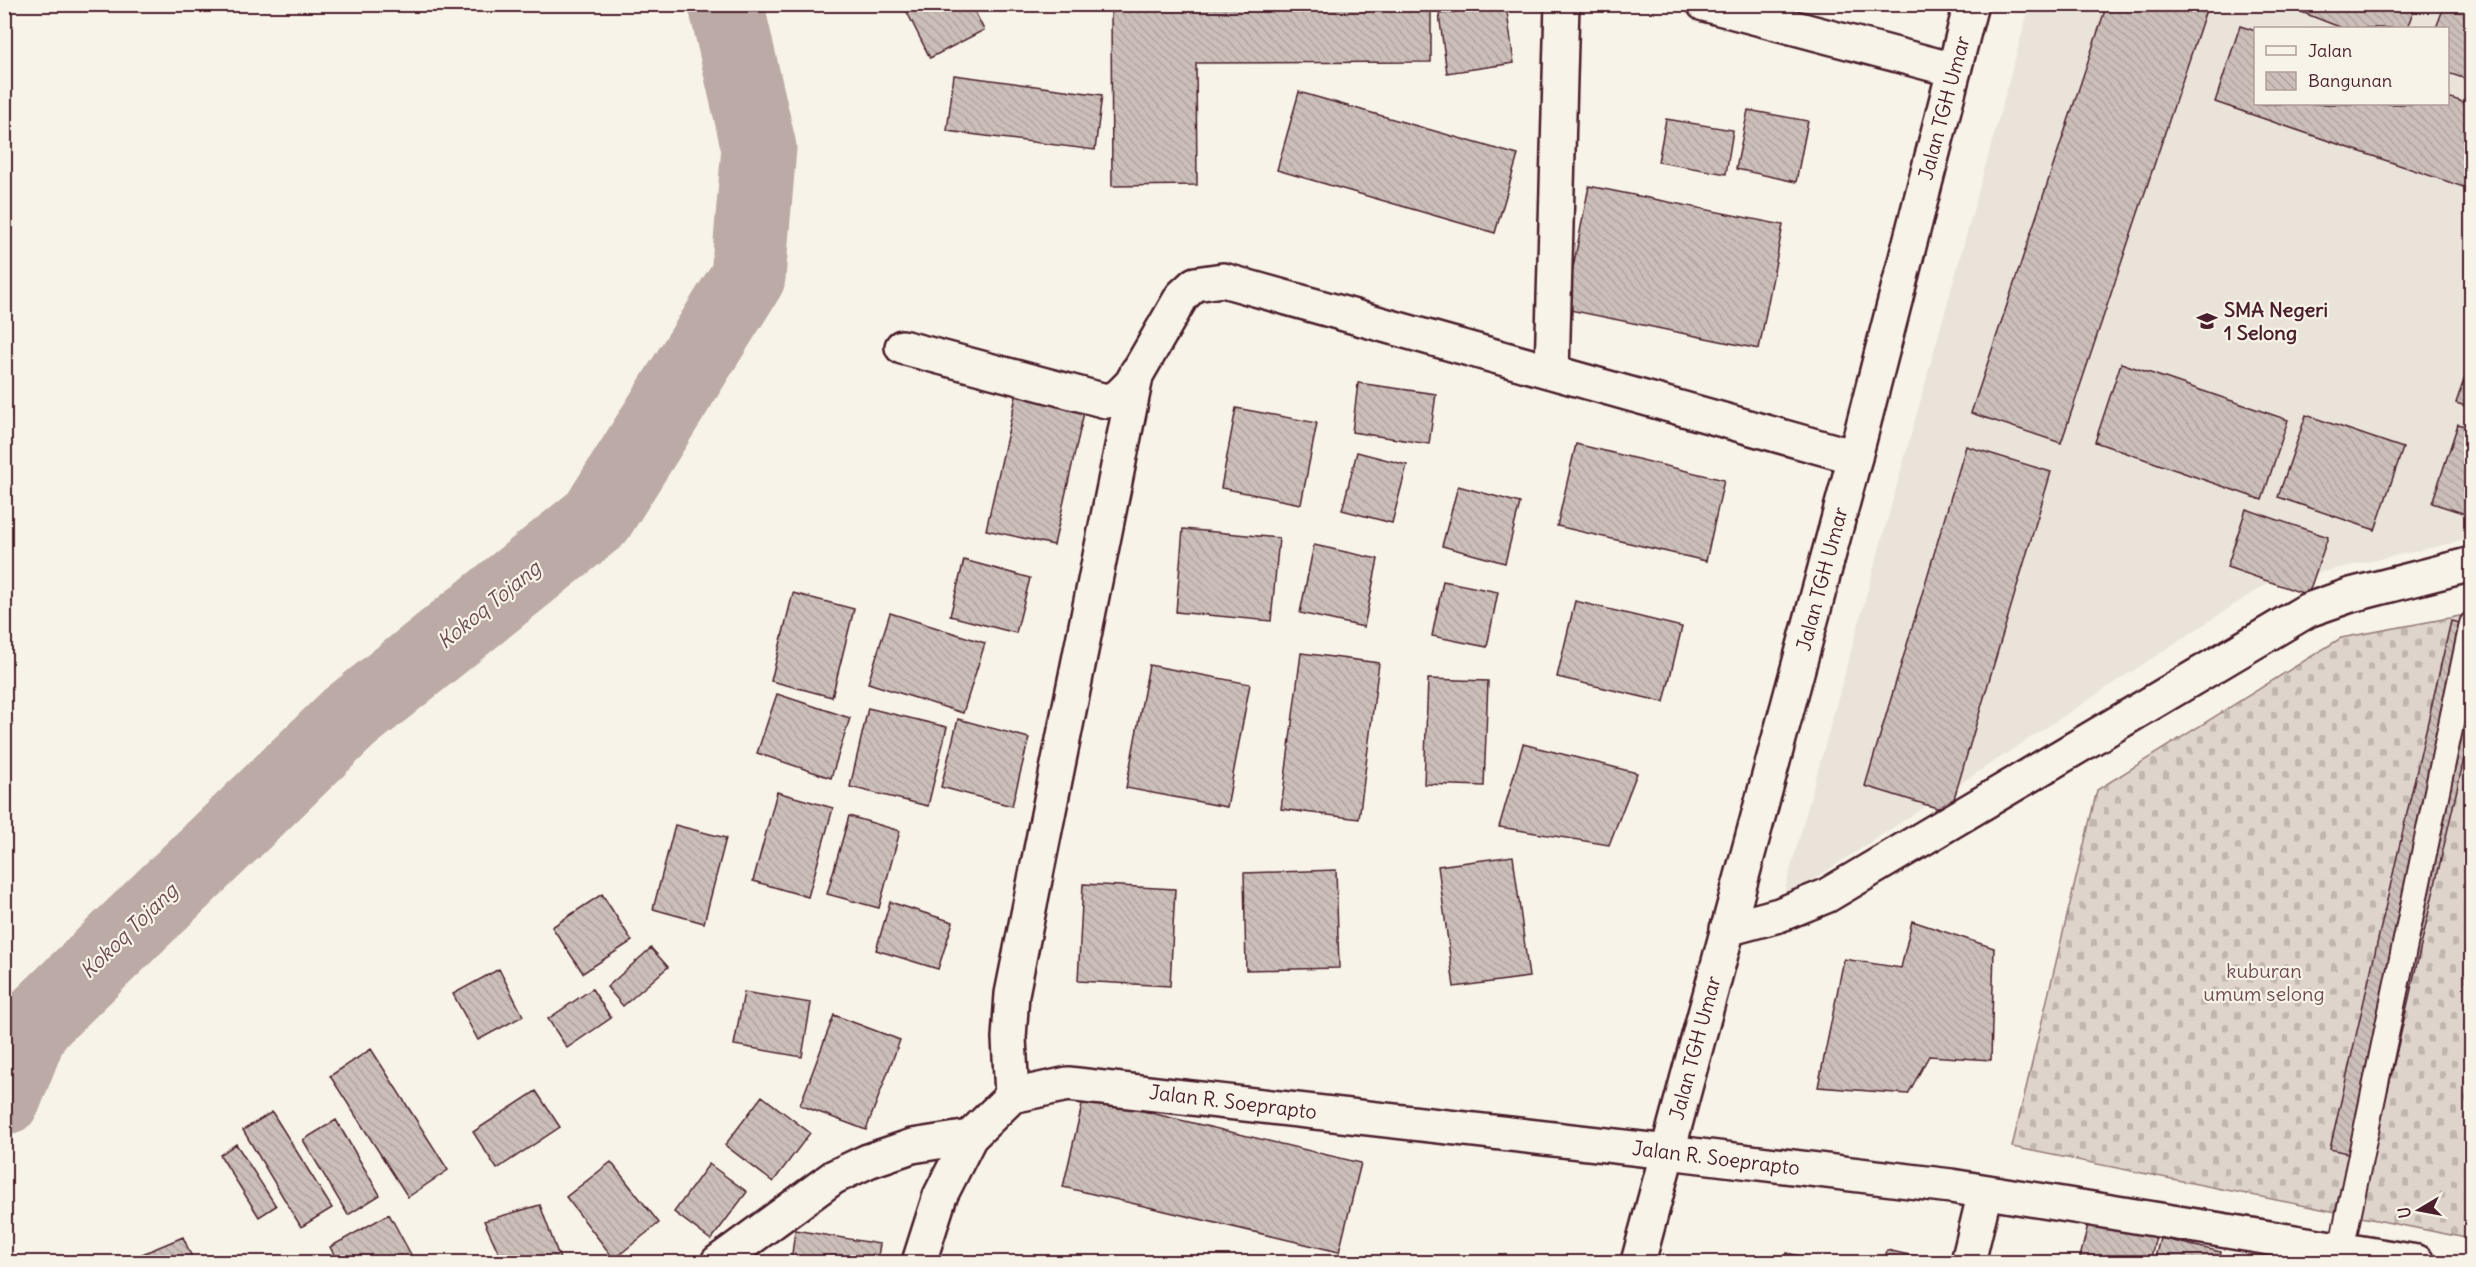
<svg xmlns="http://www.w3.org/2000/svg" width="2476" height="1267" font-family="Delius,sans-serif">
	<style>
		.built { fill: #eae3da; fill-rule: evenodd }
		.cemetery { fill: url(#cemetery-stones); stroke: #947a7c; stroke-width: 1.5 }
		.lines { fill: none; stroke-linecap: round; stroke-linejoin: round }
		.river { stroke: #bcaaa7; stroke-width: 75 }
		.building { fill: url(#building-back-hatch); stroke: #4a1f2b; stroke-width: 1.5 }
		.service-casing { stroke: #4a1f2b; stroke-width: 28 }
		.minor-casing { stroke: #4a1f2b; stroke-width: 38 }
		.tertiary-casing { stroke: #4a1f2b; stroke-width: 38 }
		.secondary-casing { stroke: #4a1f2b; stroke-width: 38 }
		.primary-casing { stroke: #4a1f2b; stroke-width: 38 }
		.service { stroke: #f7f3e8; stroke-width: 24 }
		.minor { stroke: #f7f3e8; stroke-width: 33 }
		.tertiary { stroke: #f7f3e8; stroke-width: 33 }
		.secondary { stroke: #f7f3e8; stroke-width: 33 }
		.primary { stroke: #f7f3e8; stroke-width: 33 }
		.labels { text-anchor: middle; stroke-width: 4.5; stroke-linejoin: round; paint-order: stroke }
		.street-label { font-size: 20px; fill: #4a1f2b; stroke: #f7f3e8 }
		.poi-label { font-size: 20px; font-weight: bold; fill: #4a1f2b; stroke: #f7f3e8; text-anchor: start }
		.park-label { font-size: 20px; fill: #6f4c53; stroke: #f7f3e8 }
		.water-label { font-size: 21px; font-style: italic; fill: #6c4950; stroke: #f7f3e8 }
	</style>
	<defs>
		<pattern id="cemetery-stones" width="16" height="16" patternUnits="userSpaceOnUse" patternTransform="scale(1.5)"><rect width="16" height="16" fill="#ded4cc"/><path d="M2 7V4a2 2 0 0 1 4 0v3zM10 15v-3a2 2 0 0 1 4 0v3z" fill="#c0b6af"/></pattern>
		<pattern id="building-back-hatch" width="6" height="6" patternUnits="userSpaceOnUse" patternTransform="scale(1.5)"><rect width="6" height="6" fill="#ccbfb9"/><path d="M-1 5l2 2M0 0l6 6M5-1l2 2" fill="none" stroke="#b1a49f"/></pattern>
	</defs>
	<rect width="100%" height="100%" fill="#f7f3e8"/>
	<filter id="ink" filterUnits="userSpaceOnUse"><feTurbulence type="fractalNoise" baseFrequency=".0167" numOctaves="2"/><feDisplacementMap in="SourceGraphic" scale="12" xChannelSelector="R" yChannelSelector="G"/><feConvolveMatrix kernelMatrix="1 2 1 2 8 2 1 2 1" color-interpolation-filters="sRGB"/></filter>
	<g filter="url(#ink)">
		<path class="built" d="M2030,5h441v534l-205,45 -484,316zM2256,28h192v76h-192z"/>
		<path class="cemetery" d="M2471,614v625l-459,-92 85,-357 244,-152z"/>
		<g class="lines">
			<path class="river" d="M4,1098l28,-72 317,-308 248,-200 151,-241 11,-129 -33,-144"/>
		</g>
		<path class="building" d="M903,4h68l13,26 -54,28z
			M1111,4h320v58l-235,1 1,122 -85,1z
			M2107,4h101l-147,439 -90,-30z
			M2281,4h135l-9,24h-65z
			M2445,4h27v77l-24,-8v-45h-12z
			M1506,5l8,58 -67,10 -8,-59z
			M2240,26l16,5v73h192v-7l24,8v85l-257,-88z
			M954,75l148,20 -7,55 -148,-19z
			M1299,92l219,63 -23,78 -218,-63z
			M1748,110l60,11 -12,61 -60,-13z
			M1666,119l67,11 -7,44 -68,-12z
			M1589,186l194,39 -24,124 -194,-40z
			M2472,357v51l-16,-5z
			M2121,363l167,57 -26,80 -167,-58z
			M1358,383l78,11 -7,50 -77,-12z
			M1017,392l68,16 -31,137 -68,-15z
			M1236,408l81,15 -16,81 -80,-16z
			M2306,415l97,33 -28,82 -97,-33z
			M2458,424l14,4v88l-40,-13z
			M1576,444l148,36 -18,81 -149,-35z
			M1966,446l85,26 -101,340 -85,-26z
			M1357,452l50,13 -15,58 -50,-13z
			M1458,486l62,17 -15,60 -63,-17z
			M2246,509l82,28 -20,58 -81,-28z
			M1183,529l96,9 -8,83 -95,-9z
			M1314,545l64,14 -14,68 -64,-14z
			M964,560l66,18 -14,55 -66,-17z
			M1443,581l55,11 -11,55 -55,-11z
			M793,593l61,16 -22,88 -61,-16z
			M1575,601l107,26 -18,75 -107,-25z
			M890,613l95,30 -22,70 -95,-30z
			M2451,621l21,5v98l-100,435 -42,-10z
			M1301,653l78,10 -20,156 -78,-10z
			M1149,665l101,19 -23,123 -101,-19z
			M1428,679l60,2 -4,105 -60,-2z
			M777,694l73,24 -19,60 -74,-25z
			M868,708l79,19 -19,79 -78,-19z
			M958,719l71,19 -17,68 -71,-19z
			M1523,744l114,29 -28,72 -110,-18z
			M777,792l56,16 -25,89 -55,-16z
			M849,816l51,15 -21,77 -52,-14z
			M675,825l51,13 -22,85 -51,-14z
			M1513,856l16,121 -75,10 -16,-121z
			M1336,870l3,98 -93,2 -2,-97z
			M1083,884l92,5 -5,97 -92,-5z
			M602,894l30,47 -49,32 -31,-46z
			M890,902l63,20 -15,47 -62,-19z
			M1912,921l82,27 -3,112 -62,-4 -21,38 -90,-7 26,-128 57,9z
			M651,948l17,19 -45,39 -16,-19z
			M499,969l24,47 -45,24 -25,-46z
			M592,989l19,29 -44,30 -19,-29z
			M744,992l67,11 -9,54 -68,-12z
			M834,1015l66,25 -34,90 -66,-25z
			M371,1049l77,121 -40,27 -78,-121z
			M536,1091l24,36 -63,42 -24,-37z
			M762,1096l48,37 -37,49 -48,-37z
			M1084,1097l277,66 -22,89 -276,-65z
			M272,1112l60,96 -31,19 -58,-97z
			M336,1120l44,75 -32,20 -45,-75z
			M236,1144l40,62 -17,11 -39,-62z
			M611,1162l48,61 -45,36 -48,-62z
			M709,1164l38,28 -36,48 -37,-28z
			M540,1205l21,57h-58l-19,-41z
			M389,1214l26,48h-77l-8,-15z
			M2089,1220l67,16 -6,26h-71z
			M795,1230l85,14 -3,18h-86z
			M183,1237l11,25h-71z
			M2160,1238l61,14 -3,10h-64z
			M1887,1250l53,12h-56z
			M1787,1253l38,9h-40z"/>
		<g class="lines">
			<g class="service-casing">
				<path id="service" d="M2341,1250l131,-626"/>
			</g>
			<g class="minor-casing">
				<path id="minor" d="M1704,4l250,66
					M902,347l204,54 12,-4 13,-13 51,-88 13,-12 28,-4 632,177
					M1552,372l10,-368
					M1727,929l52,-14 47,-19 482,-286 43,-15 121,-31
					M1012,1096l-3,-58 3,-44 125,-622
					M718,1262l116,-85 34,-16 44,-15 58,-9
					M1968,1262l17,-70"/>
			</g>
			<g class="tertiary-casing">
				<path id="tertiary" d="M919,1262l21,-66 30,-59 42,-41 56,-12 600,68"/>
			</g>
			<g class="secondary-casing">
				<path id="secondary" d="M1668,1152l283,34 466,76"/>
			</g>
			<g class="primary-casing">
				<path id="primary" d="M1638,1262l217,-805 116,-453"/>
			</g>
			<use href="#service" class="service"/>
			<use href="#minor" class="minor"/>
			<use href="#tertiary" class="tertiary"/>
			<use href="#secondary" class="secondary"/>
			<use href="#primary" class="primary"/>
		</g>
	</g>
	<defs>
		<g id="school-bare" transform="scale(1.62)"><path d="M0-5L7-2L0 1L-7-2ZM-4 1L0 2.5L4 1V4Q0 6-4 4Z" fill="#4a1f2b" stroke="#f7f3e8" stroke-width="2.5" paint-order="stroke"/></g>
	</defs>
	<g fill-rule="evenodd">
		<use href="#school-bare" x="2207" y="321"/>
	</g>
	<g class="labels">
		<g class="street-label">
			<text transform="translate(1944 108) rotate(-75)" y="7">Jalan TGH Umar</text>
			<text transform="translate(1822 579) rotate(-75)" y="7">Jalan TGH Umar</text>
			<text transform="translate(1695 1048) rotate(-75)" y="7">Jalan TGH Umar</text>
			<text transform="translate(1233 1102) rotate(7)" y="7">Jalan R. Soeprapto</text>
			<text transform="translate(1716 1158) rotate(7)" y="7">Jalan R. Soeprapto</text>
		</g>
		<g class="poi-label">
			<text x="2224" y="317">SMA Negeri<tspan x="2224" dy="23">1 Selong</tspan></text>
		</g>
		<g class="park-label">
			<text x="2264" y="978">kuburan<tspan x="2264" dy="23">umum selong</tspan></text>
		</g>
		<g class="water-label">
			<text transform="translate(489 605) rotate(-39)" y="7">Kokoq Tojang</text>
			<text transform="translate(129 931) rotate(-44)" y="7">Kokoq Tojang</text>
		</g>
	</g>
	<rect width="2476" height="1267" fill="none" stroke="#f7f3e8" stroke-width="24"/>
	<rect x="12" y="12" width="2452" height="1243" fill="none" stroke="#4a1f2b" stroke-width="2" filter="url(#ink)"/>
	<rect x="2254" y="27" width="195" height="78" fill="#f7f3e8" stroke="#b29e9c" stroke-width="1.5"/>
	<rect x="2266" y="46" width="30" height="9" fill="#f7f3e8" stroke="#b29e9c" stroke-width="1.5"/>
	<text x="2308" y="57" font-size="18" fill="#4a1f2b">Jalan</text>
	<rect x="2266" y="72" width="30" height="18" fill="url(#building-back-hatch)" stroke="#b29e9c" stroke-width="1.5"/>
	<text x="2308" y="87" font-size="18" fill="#4a1f2b">Bangunan</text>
	<g transform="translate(2419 1210) rotate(260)" stroke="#f7f3e8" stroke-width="4.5" paint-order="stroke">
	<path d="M0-4.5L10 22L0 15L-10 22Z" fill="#4a1f2b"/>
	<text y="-9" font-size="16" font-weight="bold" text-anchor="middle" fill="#4a1f2b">U</text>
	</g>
</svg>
